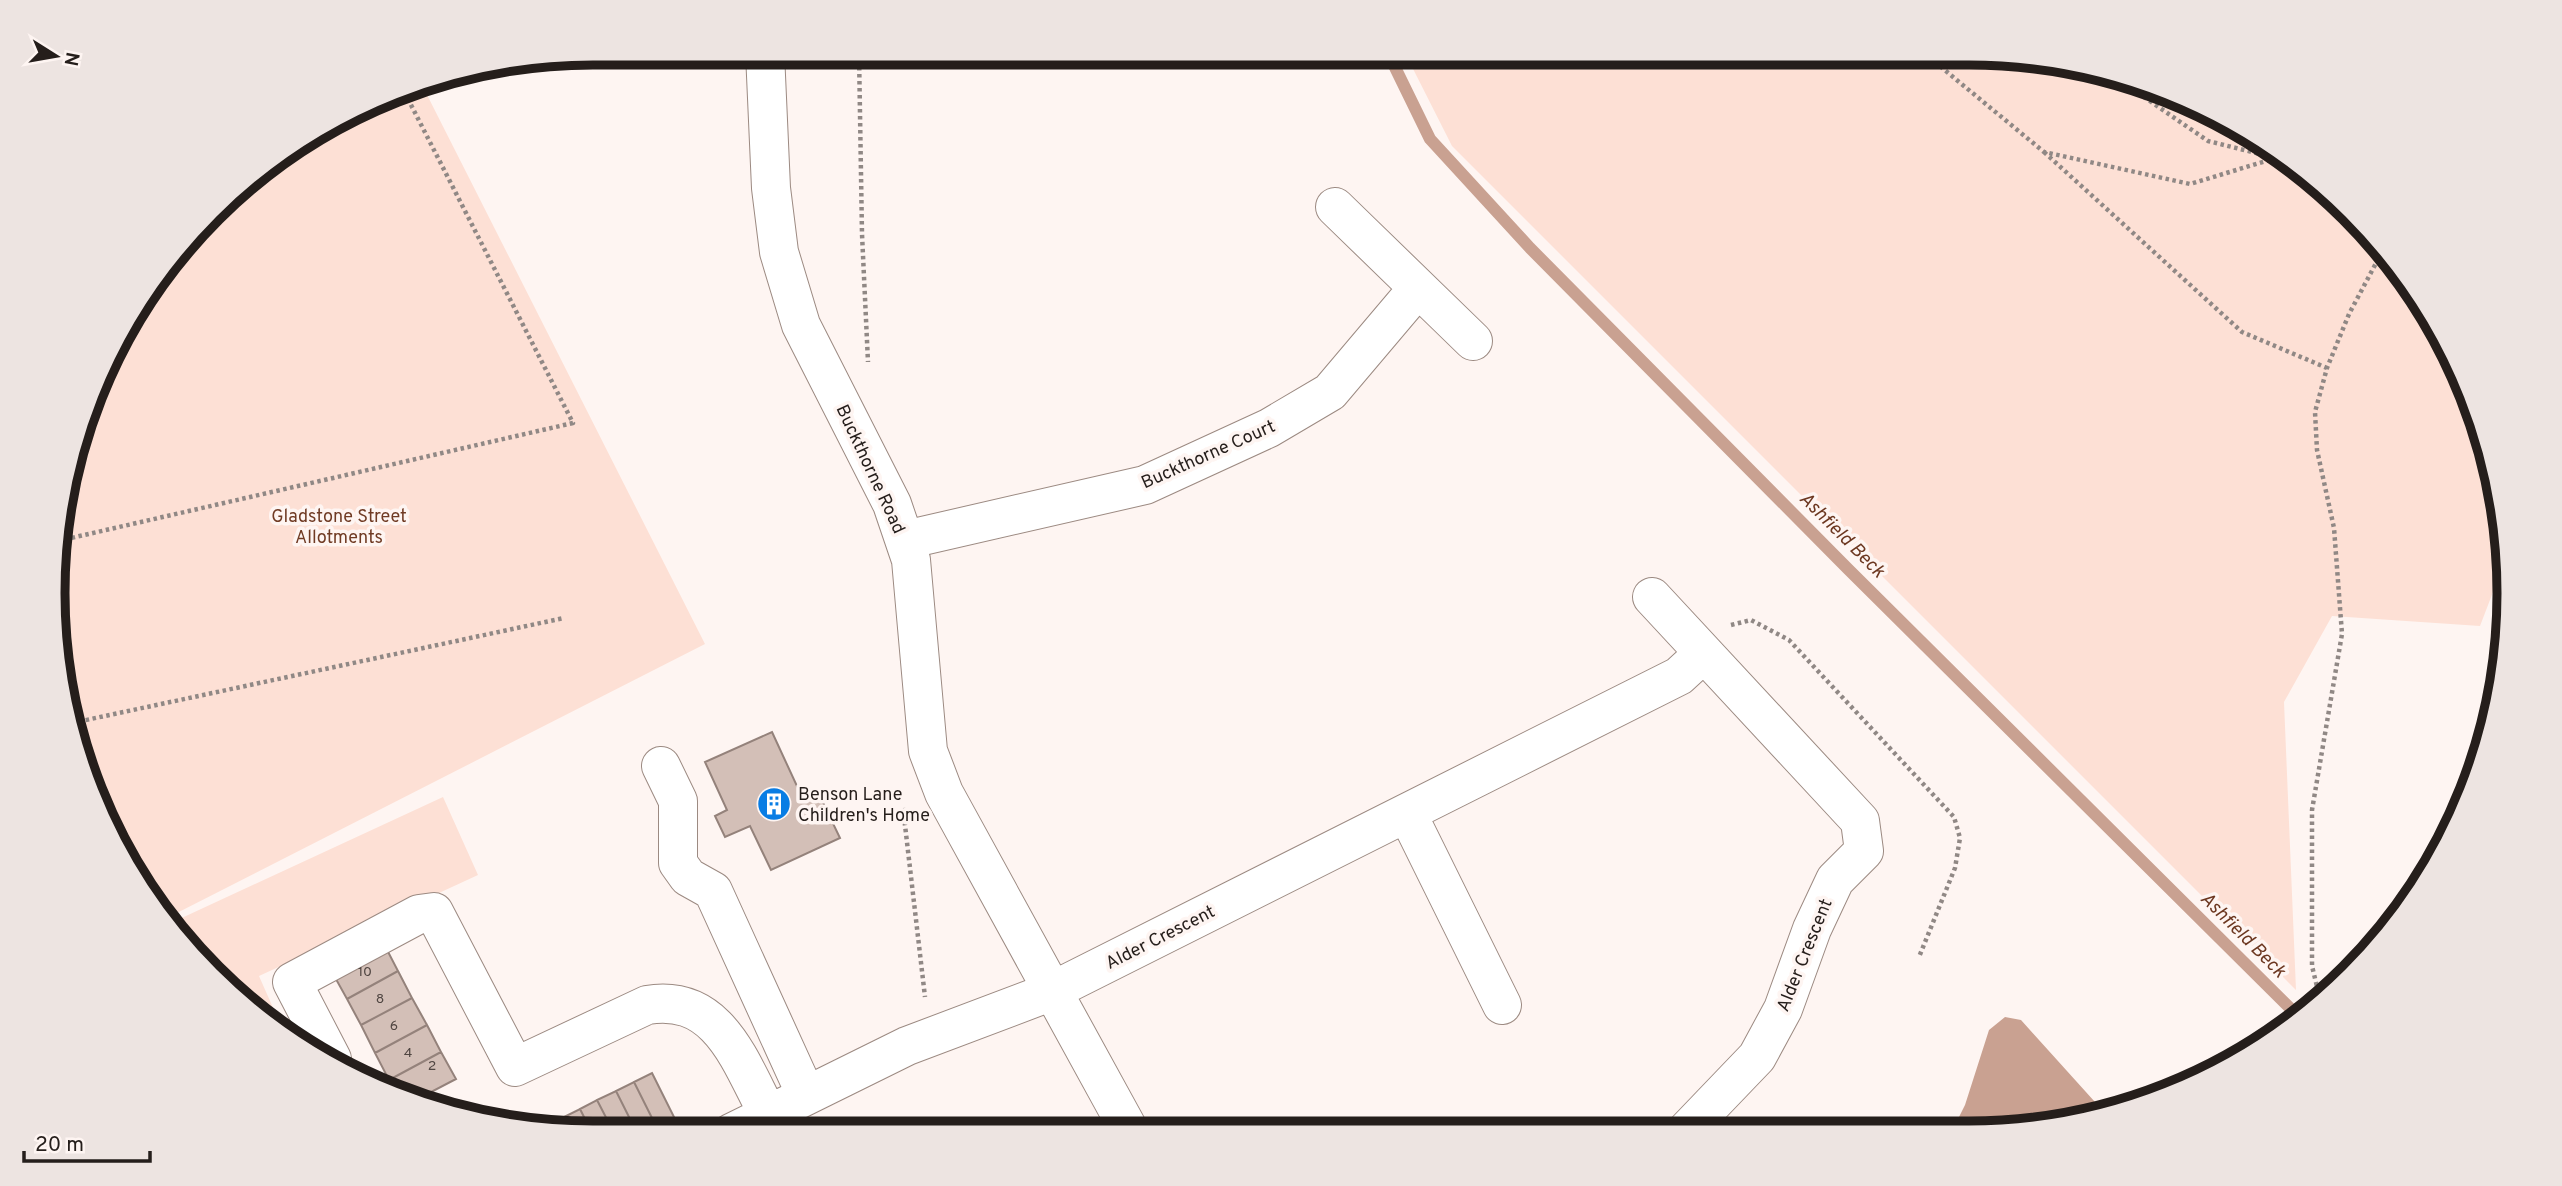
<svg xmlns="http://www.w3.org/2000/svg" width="2562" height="1186" font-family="Overpass,sans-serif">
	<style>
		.green { fill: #fde0d5 }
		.water { fill: #c9a191 }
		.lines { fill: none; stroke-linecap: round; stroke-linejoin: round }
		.stream { stroke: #c9a191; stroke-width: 12 }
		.building { fill: #d3bfb7; stroke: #94827b; stroke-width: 2 }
		.minor-casing { stroke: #9c8a82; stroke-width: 40 }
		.path { stroke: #908885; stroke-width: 4.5; stroke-dasharray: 3.5 3.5; stroke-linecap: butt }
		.minor { stroke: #fff; stroke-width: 38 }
		.labels { text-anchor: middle; stroke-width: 7; stroke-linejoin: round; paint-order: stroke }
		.number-label { font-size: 14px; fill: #504642 }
		.street-label { font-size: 18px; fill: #251e1b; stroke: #fef5f2 }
		.park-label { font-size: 18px; fill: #703b24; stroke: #fef5f2 }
		.poi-label { font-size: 18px; fill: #251e1b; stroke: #fef5f2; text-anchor: start }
		.water-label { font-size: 19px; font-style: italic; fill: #6c3720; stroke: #fef5f2 }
		.rim { fill: none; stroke: #251e1b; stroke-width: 9 }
	</style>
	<rect width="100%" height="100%" fill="#fef5f2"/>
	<path class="green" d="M1405,53h564l105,10 101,30 94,50 82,68 67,81 50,94 31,101 7,71 -26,68 -148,-10 -48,86 12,288 -844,-844z
		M420,81l285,563 -536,273 -44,-54 -62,-165 -10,-105 10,-105 62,-166 112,-136 86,-61z
		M443,797l35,78 -219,101 23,52 -45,-28 -64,-78z"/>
	<path class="water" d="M2005,1017l16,3 83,92 -64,17h-87l12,-24 24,-75z"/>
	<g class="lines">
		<path class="stream" d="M1388,53l42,86 100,109 318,321 453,450"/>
	</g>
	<path class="building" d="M772,732l30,65 15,-7 23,48 -69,32 -21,-44 -25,11 -10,-21 12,-6 -22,-48z
		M384,944l14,27 -51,28 -15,-27z
		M398,971l14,27 -51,27 -14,-26z
		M412,998l15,27 -52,28 -14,-28z
		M427,1025l14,27 -52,28 -14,-27z
		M441,1052l15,27 -42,22 -16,-5 -9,-16z
		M652,1073l23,46 -18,9 -23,-46z
		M634,1082l23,46 -10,5h-10l-21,-42z
		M616,1091l21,42h-23l-17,-33z
		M597,1100l17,33h-22l-12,-24z
		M580,1109l12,24 -24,-2 -6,-13z
		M562,1118l6,13 -24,-2v-2z"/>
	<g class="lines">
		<g class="minor-casing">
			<path id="minor" d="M765,53l6,135 8,64 22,73 91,179 19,56 17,191 16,42 186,339
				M1335,207l138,134
				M905,540l240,-55 124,-57 61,-36 88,-104
				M1652,597l208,224 4,30 -29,29 -23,49 -29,80 -26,48 -70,73
				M661,766l17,35v62l10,14 25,14 93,204
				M1407,813l95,192
				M332,1059l-40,-77 127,-68 15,-2 81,155 132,-62c72,-12 93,57 121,109
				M731,1133l176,-87 143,-54 629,-316 25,-23"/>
		</g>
		<path class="path" d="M859,53l3,181 6,128
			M1924,53l120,99 146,32 86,-26
			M2109,73l99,68 68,17 9,-2
			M2044,152l198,180 85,36
			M58,541l515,-118 -165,-324 -55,12
			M1731,625l20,-5 38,20 165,177 6,21 -5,30 -36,89
			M72,723l492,-105
			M903,808l22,189
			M2320,999l-8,-33v-156l30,-176 -8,-106 -17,-78 -2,-38 12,-44 22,-54 34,-64"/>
		<use href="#minor" class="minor"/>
	</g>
	<defs>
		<g id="building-disc" transform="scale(1.75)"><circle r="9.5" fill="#097de4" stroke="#fef5f2"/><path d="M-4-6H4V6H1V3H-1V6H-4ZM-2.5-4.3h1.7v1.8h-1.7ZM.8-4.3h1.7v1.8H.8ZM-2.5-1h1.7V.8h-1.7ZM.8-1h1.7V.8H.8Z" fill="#fff"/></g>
	</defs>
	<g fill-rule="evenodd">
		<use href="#building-disc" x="774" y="804"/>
	</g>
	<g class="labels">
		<g class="number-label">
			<text x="365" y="976">10</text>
			<text x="380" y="1003">8</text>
			<text x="394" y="1030">6</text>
			<text x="408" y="1057">4</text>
			<text x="432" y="1070">2</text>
		</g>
		<g class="street-label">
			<text transform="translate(1208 454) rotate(-24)" y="6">Buckthorne Court</text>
			<text transform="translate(871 469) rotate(65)" y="6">Buckthorne Road</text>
			<text transform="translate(1160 937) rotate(-27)" y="6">Alder Crescent</text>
			<text transform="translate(1804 955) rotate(-68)" y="6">Alder Crescent</text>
		</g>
		<g class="park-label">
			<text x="339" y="522">Gladstone Street<tspan x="339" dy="21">Allotments</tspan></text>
		</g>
		<g class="poi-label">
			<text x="798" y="800">Benson Lane<tspan x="798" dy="21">Children's Home</tspan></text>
		</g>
		<g class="water-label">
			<text transform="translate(1843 534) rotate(45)" y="7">Ashfield Beck</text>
			<text transform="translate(2244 934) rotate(45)" y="7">Ashfield Beck</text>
		</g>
	</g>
	<path d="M0 0H2562V1186H0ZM593 65H1969A528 528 0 0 1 2497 593V593A528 528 0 0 1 1969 1121H593A528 528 0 0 1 65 593V593A528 528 0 0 1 593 65Z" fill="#ede4e1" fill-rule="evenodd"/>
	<path class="rim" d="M593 65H1969A528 528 0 0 1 2497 593V593A528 528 0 0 1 1969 1121H593A528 528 0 0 1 65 593V593A528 528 0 0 1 593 65Z"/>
	<g transform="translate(56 56) rotate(101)" stroke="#fef5f2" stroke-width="5" paint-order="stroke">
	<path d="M0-5L12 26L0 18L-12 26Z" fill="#251e1b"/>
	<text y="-10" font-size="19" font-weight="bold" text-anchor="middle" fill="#251e1b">N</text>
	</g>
	<path d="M24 1151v10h126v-10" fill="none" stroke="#251e1b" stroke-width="3.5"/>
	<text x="35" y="1151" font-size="21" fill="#251e1b" stroke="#fef5f2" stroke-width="5" paint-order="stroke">20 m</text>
</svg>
